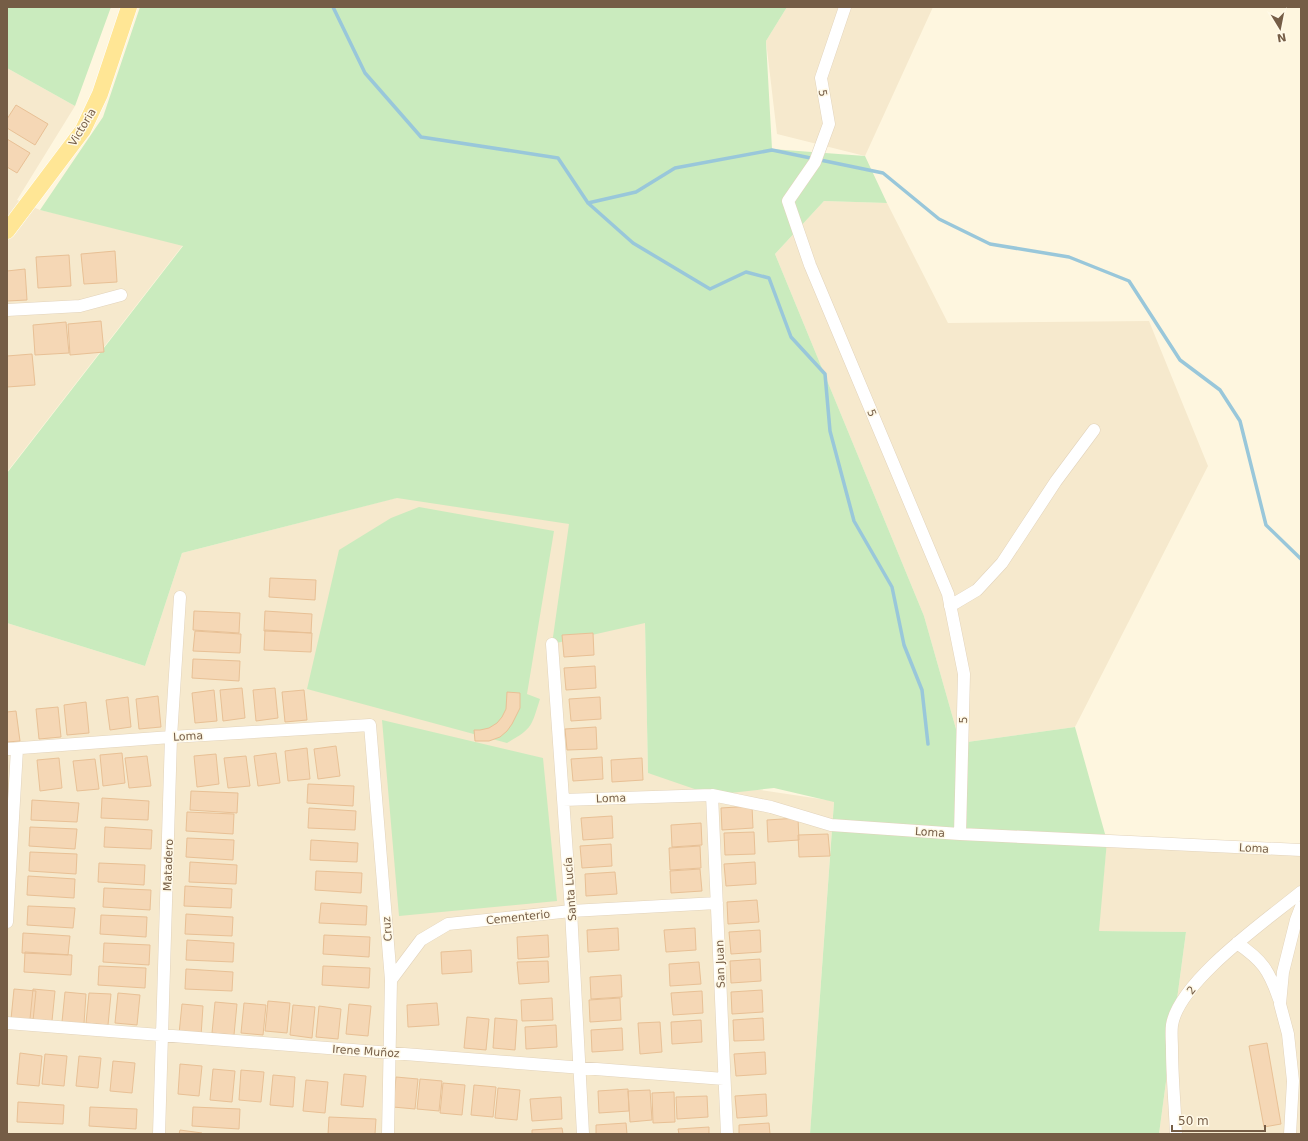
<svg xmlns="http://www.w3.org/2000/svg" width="1308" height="1141" font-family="'DejaVu Sans',sans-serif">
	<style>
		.residential { fill: #f6e9cd }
		.green { fill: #caebbe }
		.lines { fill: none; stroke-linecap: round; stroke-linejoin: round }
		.stream { stroke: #99c7da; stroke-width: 3.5 }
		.building { fill: #f5d7b5; stroke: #e8c095 }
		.minor-casing { stroke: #e2d3bb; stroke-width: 13 }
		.major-casing { stroke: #fff; stroke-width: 17 }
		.minor { stroke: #fff; stroke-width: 12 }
		.major { stroke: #ffe695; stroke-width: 16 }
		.labels { text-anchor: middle; stroke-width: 3; stroke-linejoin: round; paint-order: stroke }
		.street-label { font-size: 11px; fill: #755d46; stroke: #fff9e7 }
	</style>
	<rect width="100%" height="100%" fill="#fef6df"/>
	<path class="residential" d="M787,7h146l-68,149 -88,-22 -11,-93z
		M7,68l68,38 -58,94 23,10 58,13 85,22 -176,227z
		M824,201l63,2 61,120 201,-2 59,145 -133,261 -115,16 -36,-127 -149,-362z
		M415,493l155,31 75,98 3,151 186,28 -24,333h-803v-511l138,43 37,-113z
		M1107,841l194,15v278h-142l27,-202 -88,-1z"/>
	<path class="green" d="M7,7h104l-36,99 -68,-38z
		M140,7h647l-21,34 6,108 93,7 22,47 -63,-2 -49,53 149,362 36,127 115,-16 32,114 -8,90 87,1 -27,202h-349l24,-332 -60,-14 -62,7 -64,-22 -3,-150 -93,21 17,-120 -172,-26 -215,55 -37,113 -138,-43v-150l176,-227 -143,-36 63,-93z
		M419,507l135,24 -27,163 13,5c-9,28 -7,29 -33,44l-200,-54 32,-139 52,-32z
		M382,720l161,38 14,143 -158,15z"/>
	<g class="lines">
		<path class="stream" d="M333,7l32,66 56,64 137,21 30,45 45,40 77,46 36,-17 23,6 22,59 34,37 5,57 24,90 38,66 12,58 18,45 6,54
			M588,203l48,-11 39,-24 97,-18 111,23 56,46 51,25 79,13 60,24 51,79 40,30 20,31 26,104 35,34"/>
	</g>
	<path class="building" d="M16,105l32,19 -13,21 -28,-17v-9z
		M7,139l23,14 -13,20 -10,-6z
		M115,251l2,31 -33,2 -3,-30z
		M69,255l2,31 -33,2 -2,-31z
		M25,269l2,31 -20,1v-30z
		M101,321l3,31 -34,3 -2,-31z
		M66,322l3,31 -34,2 -2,-30z
		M32,354l3,31 -28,2v-31z
		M270,578l46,2 -1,20 -46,-3z
		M194,611l46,2 -1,20 -46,-3z
		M265,611l47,3 -1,19 -47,-2z
		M265,630l47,3 -1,19 -47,-2z
		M195,631l46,3 -1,19 -47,-2z
		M593,633l1,22 -30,2 -2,-22z
		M193,659l47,2 -1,20 -47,-3z
		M595,666l1,22 -30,2 -2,-22z
		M242,688l3,30 -22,3 -3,-31z
		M275,688l3,30 -22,3 -3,-31z
		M214,690l3,31 -22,2 -3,-30z
		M304,690l3,30 -22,2 -3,-30z
		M507,692l13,1v15l-8,16 -5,7 -7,6 -11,4h-14l-1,-11h6l9,-2 8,-5 5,-6 4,-8z
		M158,696l3,31 -22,2 -3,-30z
		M128,697l3,30 -21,3 -4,-30z
		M600,697l1,22 -30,2 -2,-22z
		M86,702l3,31 -22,2 -3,-30z
		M58,707l3,30 -22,2 -3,-30z
		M16,711l4,30 -13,1v-30z
		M596,727l1,22 -30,1 -2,-21z
		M336,746l4,30 -22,3 -4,-30z
		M307,748l3,31 -22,2 -3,-30z
		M122,753l3,30 -22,3 -3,-31z
		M276,753l4,30 -22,3 -4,-30z
		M216,754l3,30 -22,3 -3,-31z
		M147,756l4,30 -22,2 -4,-30z
		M246,756l4,30 -22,2 -4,-30z
		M602,757l1,22 -30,2 -2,-22z
		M59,758l3,30 -22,3 -3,-31z
		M642,758l1,22 -31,2 -1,-22z
		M95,759l4,30 -22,2 -4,-30z
		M308,784l46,2 -1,20 -46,-3z
		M191,791l47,2 -1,20 -47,-3z
		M102,798l47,3 -1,19 -47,-2z
		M32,800l47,3 -2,19 -46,-2z
		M752,806l1,22 -31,2 -1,-22z
		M309,808l47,3 -1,19 -47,-2z
		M187,812l47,2 -1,20 -47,-3z
		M612,816l1,22 -30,2 -2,-22z
		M798,818l1,22 -31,2 -1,-22z
		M701,823l1,22 -30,2 -1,-22z
		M30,827l47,2 -2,20 -46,-3z
		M105,827l47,3 -1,19 -47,-2z
		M754,832l1,22 -30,1 -1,-22z
		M828,834l2,22 -31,1 -1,-22z
		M187,838l47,2 -1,20 -47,-3z
		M311,840l47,3 -1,19 -47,-2z
		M611,844l1,22 -30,2 -2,-22z
		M700,846l1,22 -31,2 -1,-22z
		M30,852l47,2 -1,20 -47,-3z
		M190,862l47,3 -1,19 -47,-2z
		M755,862l1,22 -30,2 -2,-22z
		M99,863l46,2 -1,20 -46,-3z
		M700,869l2,22 -31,2 -1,-22z
		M316,871l46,2 -1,20 -46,-3z
		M615,872l2,22 -31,2 -1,-22z
		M28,876l47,3 -1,19 -47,-3z
		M185,886l47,3 -1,19 -47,-2z
		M104,888l47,2 -1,20 -47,-3z
		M757,900l2,22 -31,2 -1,-22z
		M321,903l46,3 -1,19 -47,-2z
		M28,906l47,2 -2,20 -46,-3z
		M186,914l47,3 -1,19 -47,-2z
		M101,915l46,2 -1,20 -46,-3z
		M618,928l1,22 -31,2 -1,-22z
		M695,928l1,22 -30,2 -2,-22z
		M760,930l1,22 -30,2 -2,-22z
		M23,933l47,3 -2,19 -46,-2z
		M324,935l46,2 -1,20 -46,-3z
		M548,935l1,22 -31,2 -1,-22z
		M187,940l47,3 -1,19 -47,-2z
		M104,943l46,2 -1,20 -46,-3z
		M471,950l1,22 -30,2 -1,-22z
		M25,952l47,3 -1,20 -47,-3z
		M760,959l1,22 -30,2 -1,-22z
		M548,961l1,21 -30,2 -2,-22z
		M699,962l2,22 -31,2 -1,-22z
		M99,966l47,2 -1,20 -47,-3z
		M323,966l47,2 -1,20 -47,-3z
		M186,969l47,3 -1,19 -47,-2z
		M621,975l1,22 -31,2 -1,-22z
		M14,989l22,2 -3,30 -22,-2z
		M33,989l22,2 -3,30 -22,-2z
		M762,990l1,22 -31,2 -1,-22z
		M702,991l1,22 -30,2 -2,-22z
		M65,992l21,2 -2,30 -22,-2z
		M89,993l22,1 -3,31 -22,-2z
		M118,993l22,2 -3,30 -22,-2z
		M552,998l1,22 -31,1 -1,-21z
		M620,998l1,22 -31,2 -1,-22z
		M268,1001l22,2 -3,30 -22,-2z
		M215,1002l22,2 -3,31 -22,-2z
		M244,1003l22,2 -3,30 -22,-2z
		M437,1003l2,22 -31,2 -1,-22z
		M182,1004l21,2 -2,30 -22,-2z
		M349,1004l22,2 -3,30 -22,-2z
		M293,1005l22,2 -3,31 -22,-3z
		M319,1006l22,3 -3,30 -22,-2z
		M467,1017l22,2 -3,31 -22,-2z
		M495,1018l22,2 -2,30 -22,-2z
		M763,1018l1,22 -30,1 -1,-21z
		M701,1020l1,22 -30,2 -1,-22z
		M660,1022l2,30 -22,2 -2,-31z
		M556,1025l1,22 -31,2 -1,-22z
		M622,1028l1,22 -31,2 -1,-22z
		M1267,1043l14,81 -17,3 -15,-81z
		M765,1052l1,22 -30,2 -2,-22z
		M20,1053l22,3 -3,30 -22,-2z
		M45,1054l22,2 -3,30 -22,-2z
		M79,1056l22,2 -3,30 -22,-2z
		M113,1061l22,2 -3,30 -22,-2z
		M180,1064l22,2 -3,30 -21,-2z
		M213,1069l22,2 -3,31 -22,-2z
		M241,1070l23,2 -3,30 -22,-2z
		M344,1074l22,2 -3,31 -22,-2z
		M273,1075l22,2 -2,30 -23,-2z
		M396,1077l22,2 -3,30 -22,-2z
		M420,1079l22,2 -3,30 -22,-2z
		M306,1080l22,2 -3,31 -22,-2z
		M443,1083l22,2 -3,30 -22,-2z
		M474,1085l22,2 -3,30 -22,-2z
		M498,1088l22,2 -3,30 -22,-2z
		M628,1089l1,22 -30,2 -1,-22z
		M650,1090l2,30 -22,2 -2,-31z
		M674,1092l1,30 -22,1 -1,-30z
		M766,1094l1,22 -30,2 -2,-22z
		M707,1096l1,21 -31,2 -1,-22z
		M561,1097l1,22 -30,2 -2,-22z
		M18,1102l46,3 -1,19 -46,-2z
		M90,1107l47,2 -1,20 -47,-3z
		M193,1107l47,2 -1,20 -47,-3z
		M329,1117l47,2 -1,15h-47z
		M626,1123l1,11h-31v-9z
		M769,1123l1,11h-31v-9z
		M709,1127v7h-30l-1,-5z
		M562,1128l1,6h-31v-4z
		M180,1130l22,3v1h-23z"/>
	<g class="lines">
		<g class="minor-casing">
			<path id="minor" d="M845,7l-24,71 8,46 -14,38 -27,39 22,64 138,329 16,80 -4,160
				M7,310l73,-4 41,-11
				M950,606l27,-16 25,-27 54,-82 38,-51
				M552,644l19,267 12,223
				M7,749l164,-12 199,-12 21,255 -3,154
				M712,795l15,339
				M563,800l149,-5 59,12 60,18 129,9 341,16
				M7,922l10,-173
				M1237,943c25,17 32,27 42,56
				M391,980l30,-40 27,-16 123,-13 146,-8
				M7,1023l717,56
				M159,1134l12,-397 9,-140
				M1176,1134c-1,-28 -4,-57 -4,-85 0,-8 -1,-16 0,-24 7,-44 95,-105 129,-133
				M1290,1134l3,-53 -5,-47 -8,-30 3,-32 13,-52 5,-13"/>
		</g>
		<g class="major-casing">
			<path id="major" d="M7,231l76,-101 17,-36 29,-87"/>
		</g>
		<use href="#minor" class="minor"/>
		<use href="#major" class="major"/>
	</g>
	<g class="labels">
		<g class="street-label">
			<text transform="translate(823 93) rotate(80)" y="4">5</text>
			<text transform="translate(82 127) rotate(-59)" y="4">Victoria</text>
			<text transform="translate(872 413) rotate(67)" y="4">5</text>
			<text transform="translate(963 720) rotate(-89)" y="4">5</text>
			<text transform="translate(188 736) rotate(-3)" y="4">Loma</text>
			<text transform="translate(611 798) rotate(-2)" y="4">Loma</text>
			<text transform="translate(930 832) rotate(4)" y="4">Loma</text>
			<text transform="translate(1254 848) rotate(3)" y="4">Loma</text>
			<text transform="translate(168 865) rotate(-88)" y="4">Matadero</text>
			<text transform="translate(570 889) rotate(-94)" y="4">Santa Lucía</text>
			<text transform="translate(518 917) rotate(-6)" y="4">Cementerio</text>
			<text transform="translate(387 929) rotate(-95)" y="4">Cruz</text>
			<text transform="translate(720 964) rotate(-92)" y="4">San Juan</text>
			<text transform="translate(1191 990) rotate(-51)" y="4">2</text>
			<text transform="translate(366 1051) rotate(4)" y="4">Irene Muñoz</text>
		</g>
	</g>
	<rect width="1308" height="1141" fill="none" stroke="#755d46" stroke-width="16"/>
	<g transform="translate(1280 28) rotate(170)" stroke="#fff9e7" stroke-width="3" paint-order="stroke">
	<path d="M0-3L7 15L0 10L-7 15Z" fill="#755d46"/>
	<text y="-6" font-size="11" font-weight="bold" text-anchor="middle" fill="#755d46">N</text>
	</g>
	<path d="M1172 1125v6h93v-6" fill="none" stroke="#755d46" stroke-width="2"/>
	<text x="1178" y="1125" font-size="12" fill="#755d46" stroke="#fff9e7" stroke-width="3" paint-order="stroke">50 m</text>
</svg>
